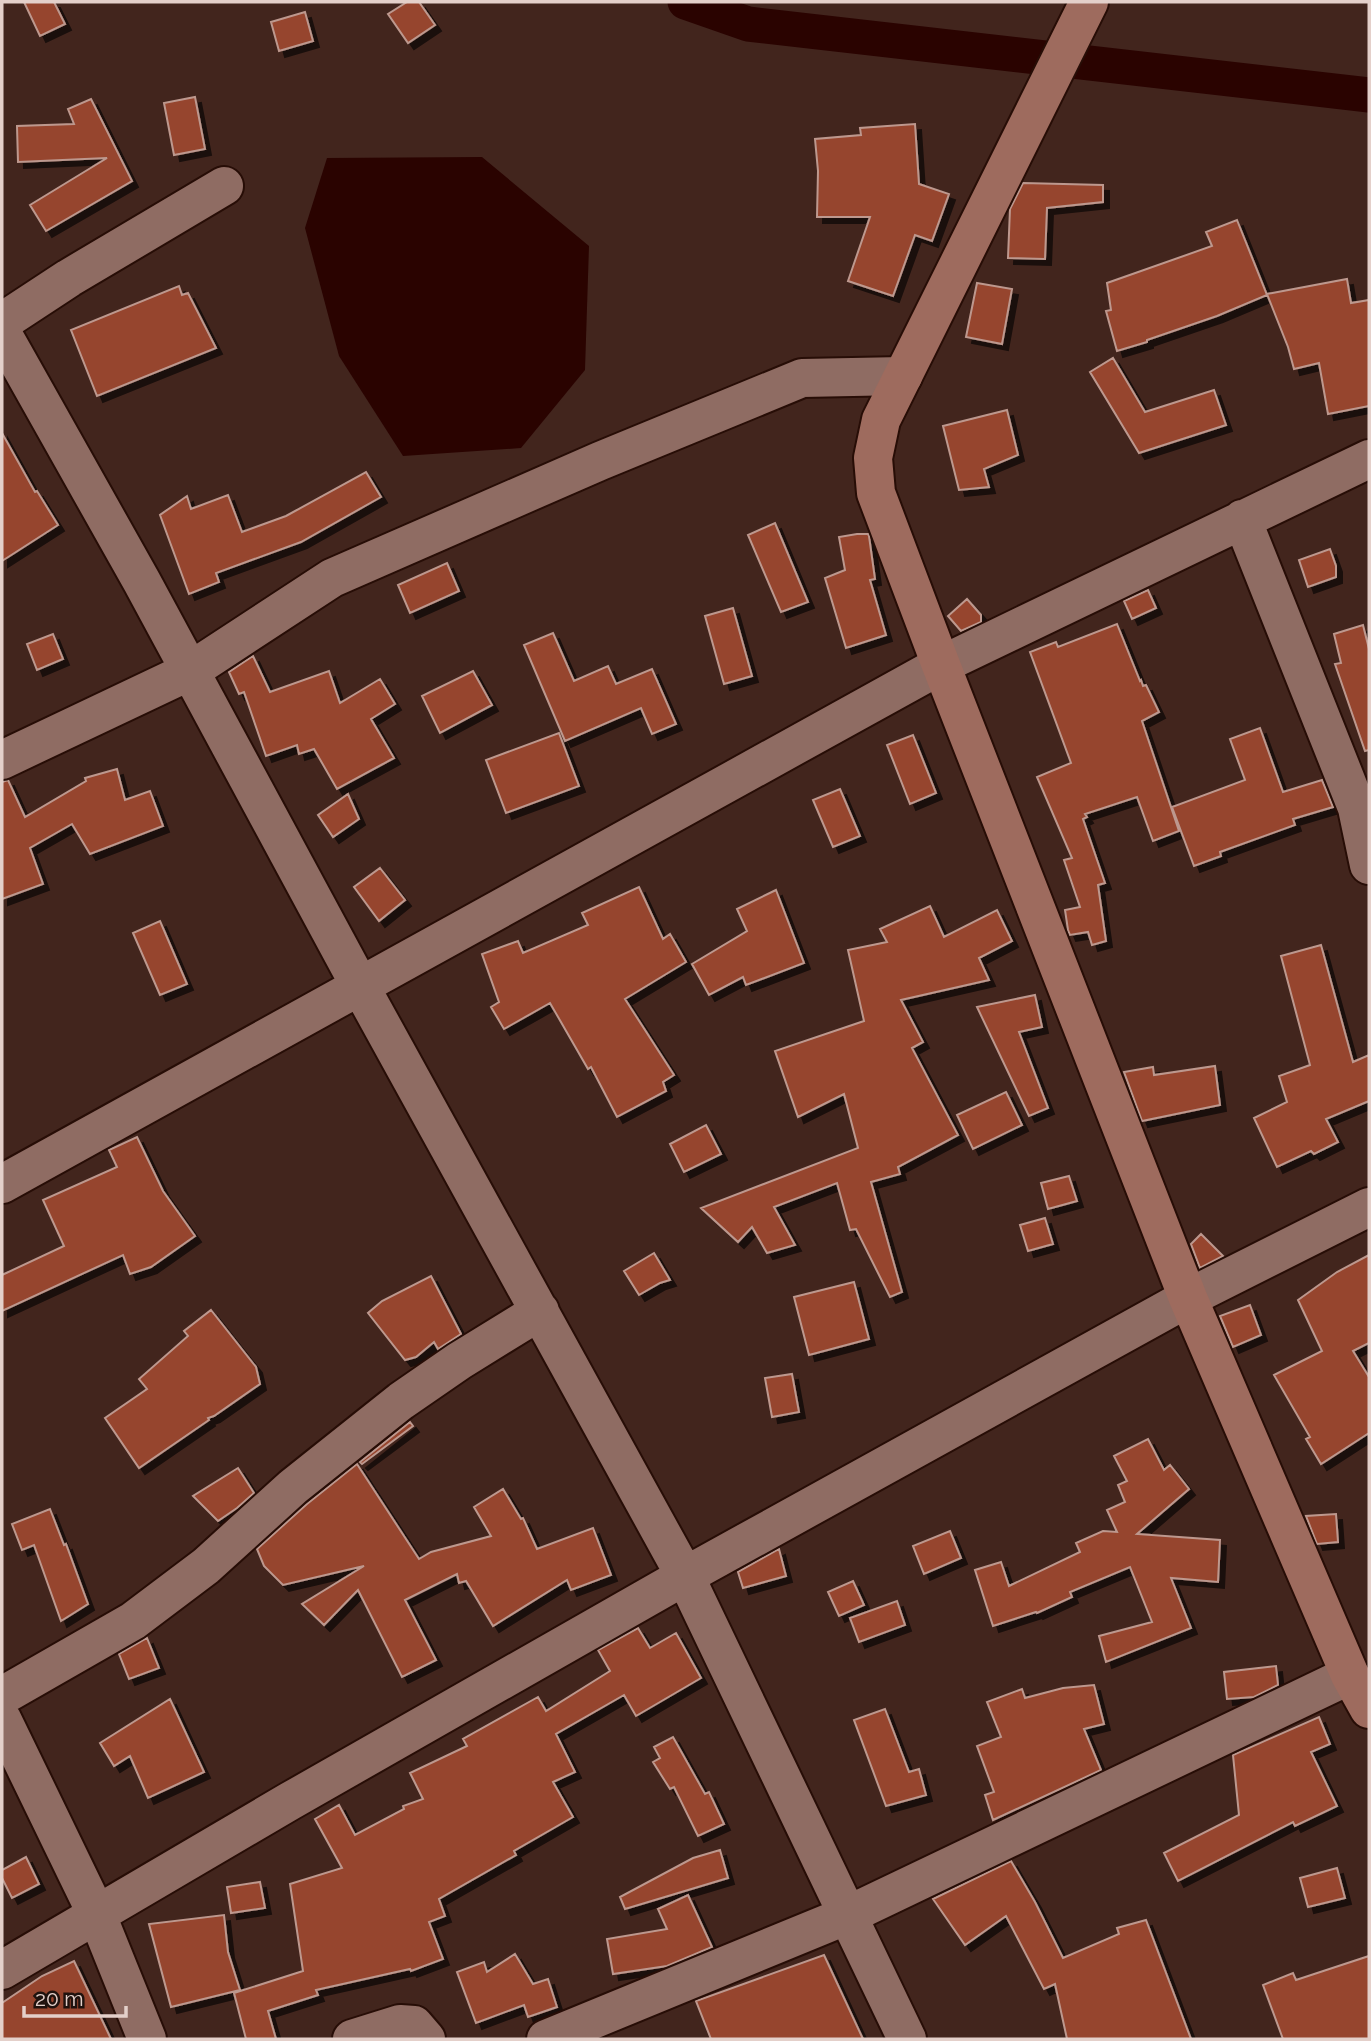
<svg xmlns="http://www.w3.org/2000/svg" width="1371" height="2041" font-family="Raleway,sans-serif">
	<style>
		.water { fill: #2a0300 }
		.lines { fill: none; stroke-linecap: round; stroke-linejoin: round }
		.canal { stroke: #2a0300; stroke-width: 35 }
		.building { fill: #96442d; stroke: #bd988e; stroke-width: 2; filter: url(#shadow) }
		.street-casing { stroke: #270d06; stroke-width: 42 }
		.secondary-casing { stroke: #270d06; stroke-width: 42 }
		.street { stroke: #8f6c63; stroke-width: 38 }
		.secondary { stroke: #9e6b5e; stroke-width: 38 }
	</style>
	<defs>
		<filter id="shadow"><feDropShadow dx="6" dy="6" stdDeviation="0" flood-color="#0009"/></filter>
	</defs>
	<rect width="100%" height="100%" fill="#42251d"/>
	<path class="water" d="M482,157l107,89 -4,124 -64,78 -118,8 -64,-100 -34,-128 22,-70z"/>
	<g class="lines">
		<path class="canal" d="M685,2l63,22 621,71"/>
	</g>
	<path class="building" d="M24,2h30l11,22 -25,12z
		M407,2h12l16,23 -27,18 -20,-29z
		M305,12l8,29 -34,10 -8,-29z
		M195,97l10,52 -31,6 -10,-52z
		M91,99l41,82 -86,50 -16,-26 77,-47 -89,4 -1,-36 57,-2 -6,-15z
		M915,124l4,60 30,10 -17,47 -17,-6 -22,61 -45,-15 22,-64h-53l1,-46 -3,-32 46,-4 -1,-7z
		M1023,183l80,2v17l-56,6 -2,51 -37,-1 2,-49z
		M1237,220l30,75 -50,21 -70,24v2l-30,9 -11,-40 5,-1 -4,-27 105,-37 -6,-14z
		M1347,279l4,24 18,-3v106l-41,8 -9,-51 -25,6 -6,-22 -21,-53z
		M977,283l35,6 -10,55 -36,-7z
		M179,286l3,9 6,-2 28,55 -119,48 -26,-66z
		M1113,358l32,54 69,-22 12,35 -87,28 -49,-81z
		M1007,410l11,45 -34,14 5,18 -30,3 -16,-64z
		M2,433l33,59 2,-1 21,34 -56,36z
		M366,472l15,25 -80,45 -85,31 3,9 -30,12 -29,-79 27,-19 4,13 37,-14 14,37 44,-16z
		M775,523l33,79 -27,10 -33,-77z
		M857,534h11l1,2 6,43 -5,1 16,55 -40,13 -21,-70 20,-8 -6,-33z
		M1330,549l6,17v11l-28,10 -9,-27z
		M447,563l12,28 -49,22 -12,-28z
		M1148,590l8,18 -24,11 -8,-18z
		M967,599l14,16v7l-20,9 -13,-15z
		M733,608l19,68 -28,8 -19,-68z
		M1117,624l23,57 1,-1 2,6 3,-1 13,27 -17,9 37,110 -26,10 -16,-44 -52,17 2,3 -4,2 22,64 -7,2 8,56 -14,4 -4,-13 -18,3 -2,-5 -3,-20 15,-3 -16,-47 8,-2 -35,-81 34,-14 -41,-111 26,-10 2,5z
		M1363,625l6,24v101l-4,1 -30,-87 6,-1 -7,-29z
		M553,633l21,48 34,-15 8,18 36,-15 24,55 -24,10 -11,-26 -76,33 -41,-96z
		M53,634l10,25 -26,11 -10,-26z
		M253,656l17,36 59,-21 11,32 40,-24 15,25 -24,15 23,39 -57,31 -23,-40 -15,5 -2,-9 -31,11 -22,-64 -5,2 -10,-22z
		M473,671l19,34 -52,28 -18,-37z
		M1260,728l23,64 39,-12 11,27 -40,12 2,6 -75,27 1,4 -27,10 -22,-59 73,-27 -15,-41z
		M559,733l20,53 -73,27 -20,-53z
		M913,735l23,58 -26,11 -23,-59z
		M117,769l8,31 25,-9 13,35 -73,28 -18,-30 -42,24 13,36 -41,15v-117l6,-2 17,37 61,-36 -1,-3z
		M840,789l20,47 -27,11 -20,-47z
		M348,794l11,25 -26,18 -15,-22z
		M380,868l25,32 -26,21 -25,-34z
		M639,887l24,52 7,-5 16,28 -61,37 49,76 -11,7 3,9 -49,26 -26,-50 -3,2 -38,-66 -46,26 -13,-22 8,-5 -17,-48 36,-13 5,12 65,-28 -6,-12z
		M776,890l28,73 -58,22 -3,-8 -34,18 -17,-31 55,-33 -10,-22z
		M930,906l14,31 53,-27 15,31 -33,17 10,22 -88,20 22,42 -11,6 46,87 -60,32 2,7 -29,8 31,110 -12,5 -34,-68 -6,1 -13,-47 -63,24 21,38 -28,8 -15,-26 -14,15 -37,-34 157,-60 -14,-54 -46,23 -23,-66 89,-30 -16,-71 39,-8 -7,-13z
		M160,921l27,63 -27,11 -27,-62z
		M1321,945l32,117 16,-7v46l-43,18 12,23 -24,12 -3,-3 -34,16 -23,-49 33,-16 -8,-26 31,-11 -29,-109z
		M1035,995l7,32 -23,5 29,76 -19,8 -52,-109z
		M1215,1066l5,39 -78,16 -18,-49 29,-5 1,8z
		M1006,1092l16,33 -49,24 -16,-34z
		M706,1125l15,29 -37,18 -14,-28z
		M137,1137l26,54 32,45 -44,31 -21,7 -7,-19 -121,56v-36l62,-29 -21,-46 74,-33 -8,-17z
		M1069,1176l8,25 -29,8 -7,-26z
		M1045,1218l8,26 -25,7 -8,-26z
		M1201,1234l22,22 -23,12 -9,-24z
		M654,1253l16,27 -10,3 -21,12 -15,-24z
		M1369,1255v88l-16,8 16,26v56l-48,31 -15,-25 4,-2 -36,-62 48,-24 -24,-51 39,-28z
		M431,1276l30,58 -23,15 -4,-7 -18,15 -11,3 -37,-47 14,-12z
		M854,1282l15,57 -60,16 -15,-58z
		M1250,1305l11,30 -28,12 -13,-31z
		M211,1310l45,57 4,17 -46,32 -6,2 1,2 -70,48 -34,-50 42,-29 -8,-10 49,-43 -4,-5z
		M792,1374l7,38 -27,5 -7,-39z
		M410,1422l3,4 -51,38 -2,-2z
		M1148,1439l16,31 6,-5 19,24 -52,45 83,6 -2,42 -47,-4 20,50 -85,34 -7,-26 53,-14 -22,-55 -60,25 2,5 -35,16 -1,-1 -43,14 -18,-56 26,-8 8,24 71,-34 -4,-9 27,-12 14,1 -10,-22 18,-8 -7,-17 9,-4 -13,-25z
		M357,1464l62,95 12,-7 60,-16 -17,-29 29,-18 18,30 2,-1 14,31 56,-21 18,47 -40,15 -4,-10 -74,46 -27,-45 -7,2 -2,-9 -52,26 31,60 -34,17 -44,-87 -34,35 -22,-21 62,-38 -81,19 -19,-19 -7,-17 50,-45z
		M238,1468l16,25 -17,15 -19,13 -25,-25z
		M50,1509l14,36 2,-1 22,60 -27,17 -27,-76 -12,5 -10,-26z
		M1336,1514l2,28 -21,2 -11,-28z
		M950,1531l11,27 -37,16 -11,-28z
		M779,1549l7,27 -43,12 -5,-16z
		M853,1581l11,24 -25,11 -11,-24z
		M897,1601l8,24 -46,17 -9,-24z
		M638,1628l12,20 26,-15 25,45 -65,38 -12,-21 -68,39 19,38 -22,10 20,35 -59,34 2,4 -77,44 6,17 -16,6 14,37 -32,12 -1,-2 -94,21 2,5 -50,16 8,28h-30l-12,-46 69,-22 -13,-87 52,-16 -27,-49 24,-14 16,30 49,-26 -1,-3 20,-7 -13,-26 57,-27 -4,-7 75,-42 8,14 64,-40 -12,-21z
		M147,1638l12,30 -30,11 -10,-25z
		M1276,1666l2,19 -24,12 -27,2 -3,-27z
		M1094,1685l10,39 -20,5 17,41 -108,50 -8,-25 9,-3 -17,-46 24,-9 -14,-35 35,-13 3,9 38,-10z
		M170,1699l34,73 -56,26 -18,-42 -16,10 -14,-23z
		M885,1709l24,63 10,-3 7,26 -40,11 -32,-86z
		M1319,1717l11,27 -19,8 26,54 -42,20 -2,-4 -115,59 -14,-28 75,-38 -6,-60z
		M673,1737l32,57 4,-2 15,32 -26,12 -24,-49 -4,2 -17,-27 7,-4 -6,-11z
		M720,1850l8,28 -103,31 -5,-12 73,-39z
		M26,1857l13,27 -27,14 -10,-20v-8z
		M1011,1861l24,41 28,56 56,-24 -2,-6 29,-8 45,119h-124l-12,-55 -11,5 -38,-73 -41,29 -32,-46z
		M1337,1868l8,30 -37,9 -8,-29z
		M260,1882l5,26 -34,5 -4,-26z
		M688,1895l24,52 -45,19 -54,8 -6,-35 60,-10 -9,-20z
		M224,1915l4,37 12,38 -69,17 -22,-83z
		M515,1954l18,30 15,-5 9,28 -29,10 -4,-12 -48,18 -19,-51 27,-10 3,10z
		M824,1955l39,84h-152l-15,-38z
		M1369,1956v83h-86l-20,-54 30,-12 3,7z
		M74,1961l37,78h-109v-36l40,-27z"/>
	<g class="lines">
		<g class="street-casing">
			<path id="street" d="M2,322l67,-44 155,-92
				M2,333l140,249 218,404 325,590 222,463
				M1242,519l115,289 12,57
				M2,760l188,-89 142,-93 268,-117 202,-83 101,-2
				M2,1184l939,-519 428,-206
				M2,1696l131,-75 73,-55 87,-79 108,-86 58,-40 81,-50
				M2,1719l95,196 50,124
				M2,1970l288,-169 395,-225 503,-278 181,-91
				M352,2039l48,-15 14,1 12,14
				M546,2039l302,-124 502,-240"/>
		</g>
		<g class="secondary-casing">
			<path id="secondary" d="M1089,2l-208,418 -8,38 3,35 65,172 247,633 162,377 19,34"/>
		</g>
		<use href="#street" class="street"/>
		<use href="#secondary" class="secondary"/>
	</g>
	<rect width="1371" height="2041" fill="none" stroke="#e4d0ca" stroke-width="7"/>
	<path d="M24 2006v10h102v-10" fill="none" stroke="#e4d0ca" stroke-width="3.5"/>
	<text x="35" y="2006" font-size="21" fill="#e4d0ca" stroke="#1f120e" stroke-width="5" paint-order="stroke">20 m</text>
</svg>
